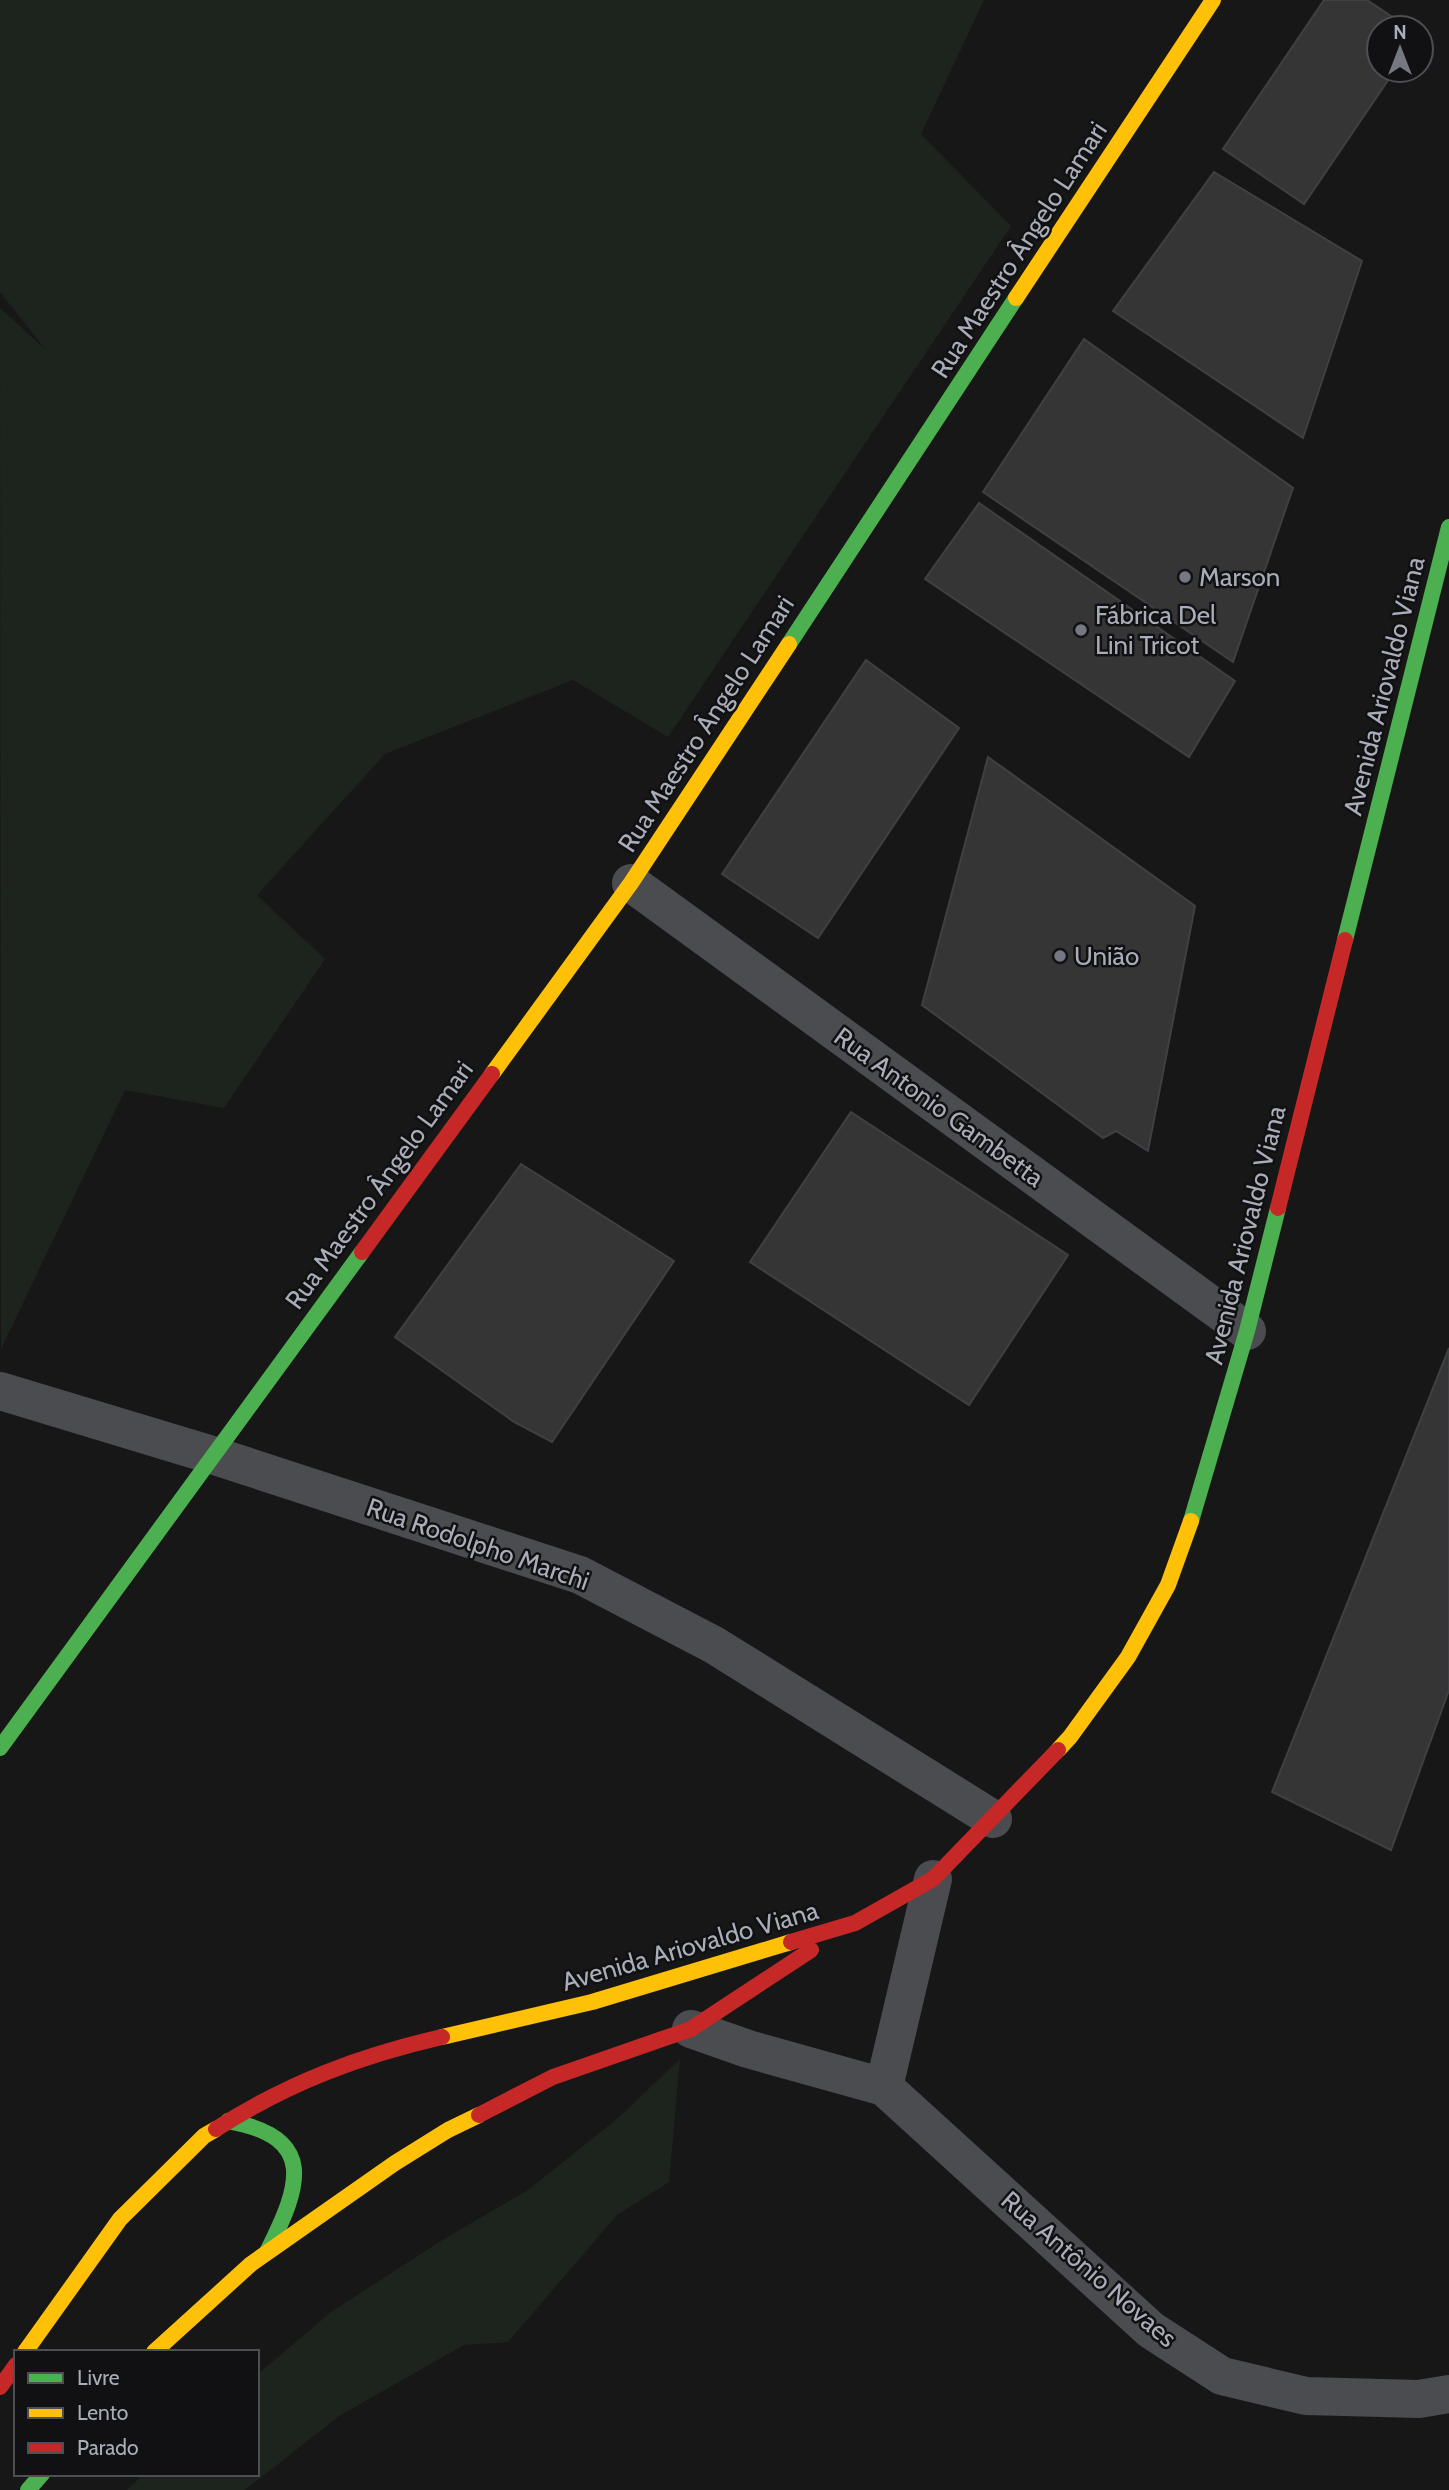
<svg xmlns="http://www.w3.org/2000/svg" width="1449" height="2490" font-family="Cabin,sans-serif">
	<style>
		.green { fill: #1d241e }
		.building { fill: #353536; stroke: #3f4043; stroke-width: 2 }
		.lines { fill: none; stroke-linecap: round; stroke-linejoin: round }
		.street { stroke: #4b4c50; stroke-width: 38 }
		.fast { stroke: #4caf50; stroke-width: 16 }
		.slow { stroke: #ffc107; stroke-width: 16 }
		.jam { stroke: #c62828; stroke-width: 16 }
		.poi-dot { fill: #757880; stroke: #111113; stroke-width: 2.5 }
		.labels { text-anchor: middle; stroke-width: 5; stroke-linejoin: round; paint-order: stroke }
		.street-label { font-size: 26px; fill: #a8adb8; stroke: #111113 }
		.poi-label { font-size: 26px; fill: #a8adb8; stroke: #111113; text-anchor: start }
	</style>
	<rect width="100%" height="100%" fill="#171717"/>
	<path class="green" d="M0,0h984l-63,134 90,92 -343,511 -95,-57 -188,74 -128,141 68,64 -101,149 -99,-18 -124,259 -1,-1041 46,42 -46,-58z
		M680,2059l-11,123 -52,33 -109,127 -44,3 -125,71 -94,74h-118l17,-16h113v-99l74,-63 113,-73 84,-49 89,-71z"/>
	<path class="building" d="M1324,0h43l42,28h-30v42h16l-91,134 -81,-55z
		M1214,172l148,89 -59,177 -190,-127z
		M1084,339l209,149 -60,174 -250,-170z
		M979,503l256,178 -46,76 -264,-178z
		M866,660l93,68 -141,210 -96,-64z
		M988,757l207,149 -47,245 -32,-20 -13,7 -181,-133z
		M851,1112l217,143 -99,150 -219,-143z
		M521,1164l153,97 -122,181 -38,-20 -119,-85z
		M1449,1348v342l-58,160 -119,-58z"/>
	<g class="lines">
		<path class="street" d="M631,883l616,448
			M0,1391l212,64 368,120 134,70 279,174
			M691,2029l57,20 136,38 267,243 71,46 84,20 113,3 30,-5
			M884,2087l49,-208"/>
		<path class="fast" d="M789,644l227,-346
			M1345,940l104,-413
			M1191,1521l56,-190 31,-123
			M0,1748l362,-496
			M228,2121c90,16 72,65 40,129
			M28,2490l14,-16"/>
		<path class="slow" d="M1016,298l197,-298
			M492,1074l139,-191 158,-239
			M1058,1750l12,-13 58,-80 40,-72 23,-64
			M442,2037l150,-35 199,-60
			M25,2352l95,-133 84,-83 12,-7
			M154,2352l97,-88 144,-101 53,-33 31,-15"/>
		<path class="jam" d="M1278,1208l67,-268
			M362,1252l130,-178
			M791,1942l64,-19 78,-44 125,-129
			M479,2115l74,-38 138,-48 120,-79
			M216,2129c72,-46 143,-73 226,-92
			M0,2387l16,-22"/>
	</g>
	<g class="poi-dot">
		<circle cx="1185" cy="577" r="7"/>
		<circle cx="1081" cy="630" r="7"/>
		<circle cx="1060" cy="956" r="7"/>
	</g>
	<g class="labels">
		<g class="street-label">
			<text transform="translate(1019 250) rotate(-57)" y="9">Rua Maestro Ângelo Lamari</text>
			<text transform="translate(1384 686) rotate(-76)" y="9">Avenida Ariovaldo Viana</text>
			<text transform="translate(706 724) rotate(-57)" y="9">Rua Maestro Ângelo Lamari</text>
			<text transform="translate(939 1107) rotate(36)" y="9">Rua Antonio Gambetta</text>
			<text transform="translate(379 1185) rotate(-54)" y="9">Rua Maestro Ângelo Lamari</text>
			<text transform="translate(1245 1235) rotate(-76)" y="9">Avenida Ariovaldo Viana</text>
			<text transform="translate(478 1544) rotate(19)" y="9">Rua Rodolpho Marchi</text>
			<text transform="translate(690 1946) rotate(-16)" y="9">Avenida Ariovaldo Viana</text>
			<text transform="translate(1089 2269) rotate(41)" y="9">Rua Antônio Novaes</text>
		</g>
		<g class="poi-label">
			<text x="1199" y="586">Marson</text>
			<text x="1095" y="624">Fábrica Del<tspan x="1095" dy="30">Lini Tricot</tspan></text>
			<text x="1074" y="965">União</text>
		</g>
	</g>
	<rect x="14" y="2350" width="245" height="126" fill="#111113" stroke="#4d4f55" stroke-width="2"/>
	<rect x="28" y="2373" width="35" height="10" fill="#4caf50" stroke="#4d4f55" stroke-width="2"/>
	<text x="77" y="2385" font-size="21" fill="#a8adb8">Livre</text>
	<rect x="28" y="2408" width="35" height="10" fill="#ffc107" stroke="#4d4f55" stroke-width="2"/>
	<text x="77" y="2420" font-size="21" fill="#a8adb8">Lento</text>
	<rect x="28" y="2443" width="35" height="10" fill="#c62828" stroke="#4d4f55" stroke-width="2"/>
	<text x="77" y="2455" font-size="21" fill="#a8adb8">Parado</text>
	<g transform="translate(1400 49)"><circle r="33" fill="#111113" stroke="#4d4f55" stroke-width="2"/>
	<path d="M0-5L12 26L0 18L-12 26Z" fill="#757880"/>
	<text y="-10" font-size="19" font-weight="bold" text-anchor="middle" fill="#a8adb8">N</text>
	</g>
</svg>
